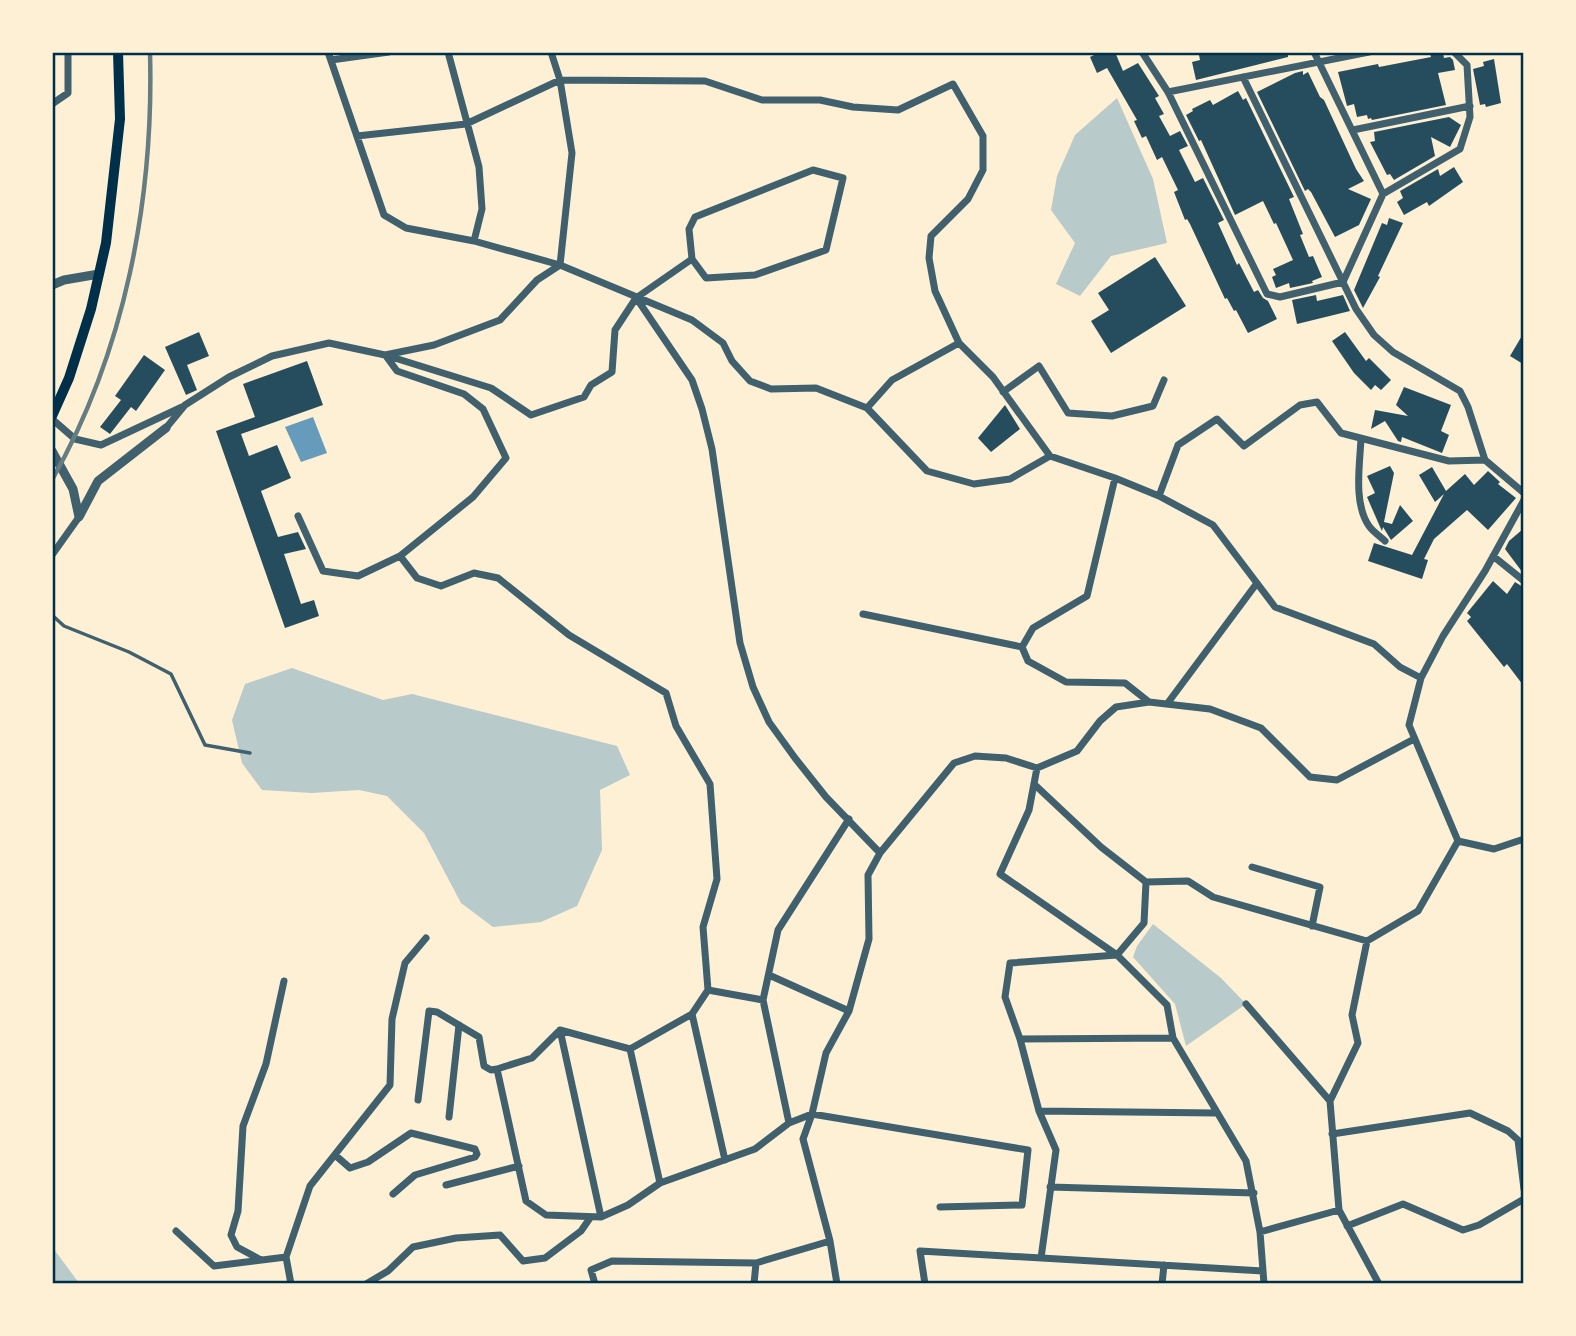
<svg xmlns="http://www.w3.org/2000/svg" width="1576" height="1336" font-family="Bitter,serif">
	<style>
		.green { fill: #b9caca }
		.water { fill: #669bbc }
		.building { fill: #264d5e }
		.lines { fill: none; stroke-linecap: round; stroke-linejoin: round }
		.service { stroke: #3f606c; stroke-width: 3.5 }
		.minor { stroke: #3f606c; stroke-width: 7 }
		.tertiary { stroke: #3f606c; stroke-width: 9 }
		.primary { stroke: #003049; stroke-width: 10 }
		.rail { stroke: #657d81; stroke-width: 4.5 }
		.neatline { fill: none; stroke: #003049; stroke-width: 2.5 }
	</style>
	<rect width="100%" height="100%" fill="#fdf0d5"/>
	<path class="green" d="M1117,98l36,81 14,64 -56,13 -31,40 -24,-12 19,-41 -24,-33 6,-34 18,-41z
		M292,668l91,32 29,-6 205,52 13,29 -30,15 2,60 -25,56 -36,16 -48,5 -32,-24 -37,-70 -37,-37 -28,-6 -47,3 -50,-3 -20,-27 -10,-43 13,-36z
		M1153,924l68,54 25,26 -60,42 -11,-42 -42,-47 4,-11z
		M52,1248h1l26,35h-26z"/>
	<path class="water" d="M313,417l14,36 -26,9 -16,-35z"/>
	<path class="building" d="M1100,52h15l8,19 15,-8 21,33 -4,2 9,16 -5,2 11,20 10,-5 8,15 -9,4 16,32 8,-4 21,42 -6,3 19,42 2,-2 15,29 4,-2 5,8 5,3 9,18 -29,14 -12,-23 -2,1 -7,-13 -2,1 -35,-75 -3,-5 -2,1 -11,-28 4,-2 -16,-33 -5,3 -11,-24 -4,2 -8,-17 3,-1 -30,-52 -10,5 -7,-16z
		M1210,52h78v5l-92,23 -4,-18 8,-2 -1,-5z
		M1430,53h13l1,5 6,-1 3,3 2,10 -17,3 8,32 -74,15 -1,-2 -3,1 -1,-4 -10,2 -3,-13 -7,2 -9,-34 40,-8 1,3 52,-10z
		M1494,59l7,44 -15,4 -1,-3 -5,1 -7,-36 11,-3 -1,-4z
		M1303,71v4l5,-3 12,25 4,3 32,69 8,12 -16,8 23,10 -12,26 -24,12 -24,-45 -3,-3 -3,2 -48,-99 38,-19z
		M1238,91l5,9 3,-2 48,99 -5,2 14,35 -3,1 9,22 4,-1 9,21 -10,4 1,2 -23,5 -1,-5 -13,5 -4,-11 4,-2 -3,-6 20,-9 -17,-37 -2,1 -11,-23 -28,14 -34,-75 -2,1 -13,-26 7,-4 -1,-2 18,-9 3,5z
		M1449,117l12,8 -11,22 -19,-10 4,19 -41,24 -4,-6 -3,1 -17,-33 5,-1 -1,-9z
		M1454,167l9,15 -34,24 -2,-4 -23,13 -7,-13 6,-4 -3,-7 38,-22 2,7z
		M1389,218l14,5 -25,53 2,1 -17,31 -9,-18 28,-67 5,2z
		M1155,257l31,49 -75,47 -20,-32 18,-11 -11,-17z
		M1316,295l1,6 26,-6 7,16 -53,13 -5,-24z
		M199,332l10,24 -22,9 10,25 -11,5 -21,-48z
		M1345,332l21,29 3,-3 22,22 -10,10 -6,-5 -4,5 -17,-17 -22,-32z
		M1523,334v30l-13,-8z
		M144,355l21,15 -29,41 -5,-4 -21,27 -10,-7 21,-27 -6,-4z
		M307,361l16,44 -82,29 8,22 28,-11 14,33 -30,13 17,46 20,-5 8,17 -22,5 17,50 13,-4 5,16 -34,12 -69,-197 39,-14 -12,-33z
		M1404,387l47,18 -10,26 8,4 -7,18 -40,-16 -1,5 -3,-1 -13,-20 -14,8 4,-19 33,6 -12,-11z
		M1005,405l15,24 -29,23 -13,-14z
		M1390,466l4,7 -10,49 8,2 8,-19 13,16 -22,19 -8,-13 -1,4 -1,-2 -14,-32 8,-4 -8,-17z
		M1432,467l14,24 19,-17 9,11 14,-14 12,11 -2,2 18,14 -28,32 -21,-20 -33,29 -10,20 4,1 -6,19 -54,-18 6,-18 38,12 32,-61 -9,8 -16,-27z
		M1523,529v44l-18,-24 4,-8z
		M1493,581l14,13 8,-12 8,5v98l-16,-21 -3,3 -37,-46 4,-4 -4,-4z"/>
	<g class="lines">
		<path class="service" d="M52,615l12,11 65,26 42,22 34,71 45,8"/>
		<path class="minor" d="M328,52l56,163 22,13 68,13 86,24 132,55 31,23 9,18 18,20 21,8 45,-1 51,20 60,63 47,13 36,-5 40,-23
			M448,52l31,115 3,42 -8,32
			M1142,52l26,40 99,202 13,3 63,-15
			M1314,52l69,142
			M331,60l58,-8
			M1243,77l113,232 18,26 19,17 67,39 8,16 17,53 39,33
			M1168,92l201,-40
			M52,104l16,-11v-41
			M1353,130l117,-24
			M357,136l109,-12 94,-44 145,1 57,19h58l33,7 45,3 55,-26 30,52v34l-15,29 -37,37 -2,22 6,33 24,52 34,34 57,79 65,22 44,18 54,29 62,82 99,37 26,23 21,11
			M1343,282l40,-88 77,-45 10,-32 -3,-52 -13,-13
			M637,299l55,81 10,29 10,40 28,194 13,44 16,35 26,36 31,39 54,56
			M385,355l106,33 40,27 53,-18 7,-12 21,-13 3,-42 21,-32 56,-39 14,19 49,-3 71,-25 17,-72 -30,-8 -118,47 -6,12 3,30
			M1003,392l36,-26 29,47 44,3 41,-10 11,-26
			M867,408l25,-28 67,-37
			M52,419l23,20 26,6 81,-38
			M166,428l19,-23 44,-28 43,-21 57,-13 56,12 49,-10 66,-25 37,-40 23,-15 12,-112 -12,-73 -9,-28
			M1361,438c-1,26 -8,65 8,88 4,6 11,10 16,15
			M1159,496l19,-51 39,-26 27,27 56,-41 17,-3 24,31 108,28 36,-1
			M298,516l25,55 35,5 42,-20 73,-59 33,-39 -23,-49 -19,-15 -67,-23 -11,-15
			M52,555l27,-38
			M400,556l17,22 24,8 33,-13 24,5 71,57 97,58 10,33 34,58 7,95 -14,48 5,63
			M1493,556l31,25
			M863,614l159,33
			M1022,647l11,-19 54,-32 28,-118
			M1022,647l6,14 38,21 59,1 24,19
			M1167,704l90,-121
			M1037,768l-8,42 -29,64 117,81 50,50 6,33 73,123 14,71 4,52
			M1034,784l67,63 45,35
			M1458,841l-49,-116 12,-47 22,-42 42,-65 39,-71
			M1458,841l36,8 30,-10
			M1252,867l68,20 -8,39
			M769,975l80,36
			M763,1000l-55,-10 -16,24 -62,35 -70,-19 -28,28 -35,11 29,132 20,14 55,2 27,-12 32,-22 95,-34 34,-26 23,-9 216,36 -6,55 -82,2
			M1246,1004l84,97
			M692,1014l33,146
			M560,1030l41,187
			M1020,1039l153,-1
			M630,1049l30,134
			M418,1100l11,-89 8,1 42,25 5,29 7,4 6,-1
			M1039,1111l177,2
			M449,1117l10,-92
			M789,1123l-26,-123 15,-70 71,-111
			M1332,1134l138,-21 38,18 10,9 6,49
			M335,1155l15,13 18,-6 43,-29 64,16 2,5 -2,3 -60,18 -22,19
			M446,1185l73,-19
			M1050,1187l204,6
			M1347,1226l56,-22 60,26 16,-5 45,-26
			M176,1231l38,35 72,-9
			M1260,1232l79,-22
			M1041,1258l15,-108 -17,-39 -19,-72 -15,-42 5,-34 107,-8 27,-32 2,-41 42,-1 25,16 154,44
			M261,1260l-24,-13 -6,-12 7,-24 5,-85 23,-62 18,-83
			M291,1284l-5,-27 24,-71 80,-101 2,-66 13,-56 21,-25
			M366,1284l22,-13 25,-24 43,-9 44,-3 23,26 22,-3 36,-27 9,-13
			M595,1284l-4,-14 21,-9 144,2 74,-22
			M754,1284l2,-21
			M837,1284l-7,-43 -27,-102 9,-25 14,-61 23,-42 20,-72 -1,-64 12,-22 74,-90 21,-7 31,2 31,10 40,-17 23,-30 16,-14 33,-5 61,7 51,19 49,49 27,3 77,-41
			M925,1284l-5,-33 343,20
			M1162,1284l2,-19
			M1379,1284l-40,-74 -9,-109 28,-58 -6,-28 15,-74 51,-30 40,-70"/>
		<path class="tertiary" d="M52,285l12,-5 35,-6
			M52,451l21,38 6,28 19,-36 68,-53"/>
		<path class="primary" d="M52,416l17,-38 22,-69 15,-66 14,-124 -2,-67"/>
		<path class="rail" d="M52,480c73,-129 102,-280 98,-428"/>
	</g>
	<rect width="1576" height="1336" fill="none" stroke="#fdf0d5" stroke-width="108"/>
	<rect x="54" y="54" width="1468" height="1228" class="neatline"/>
</svg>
